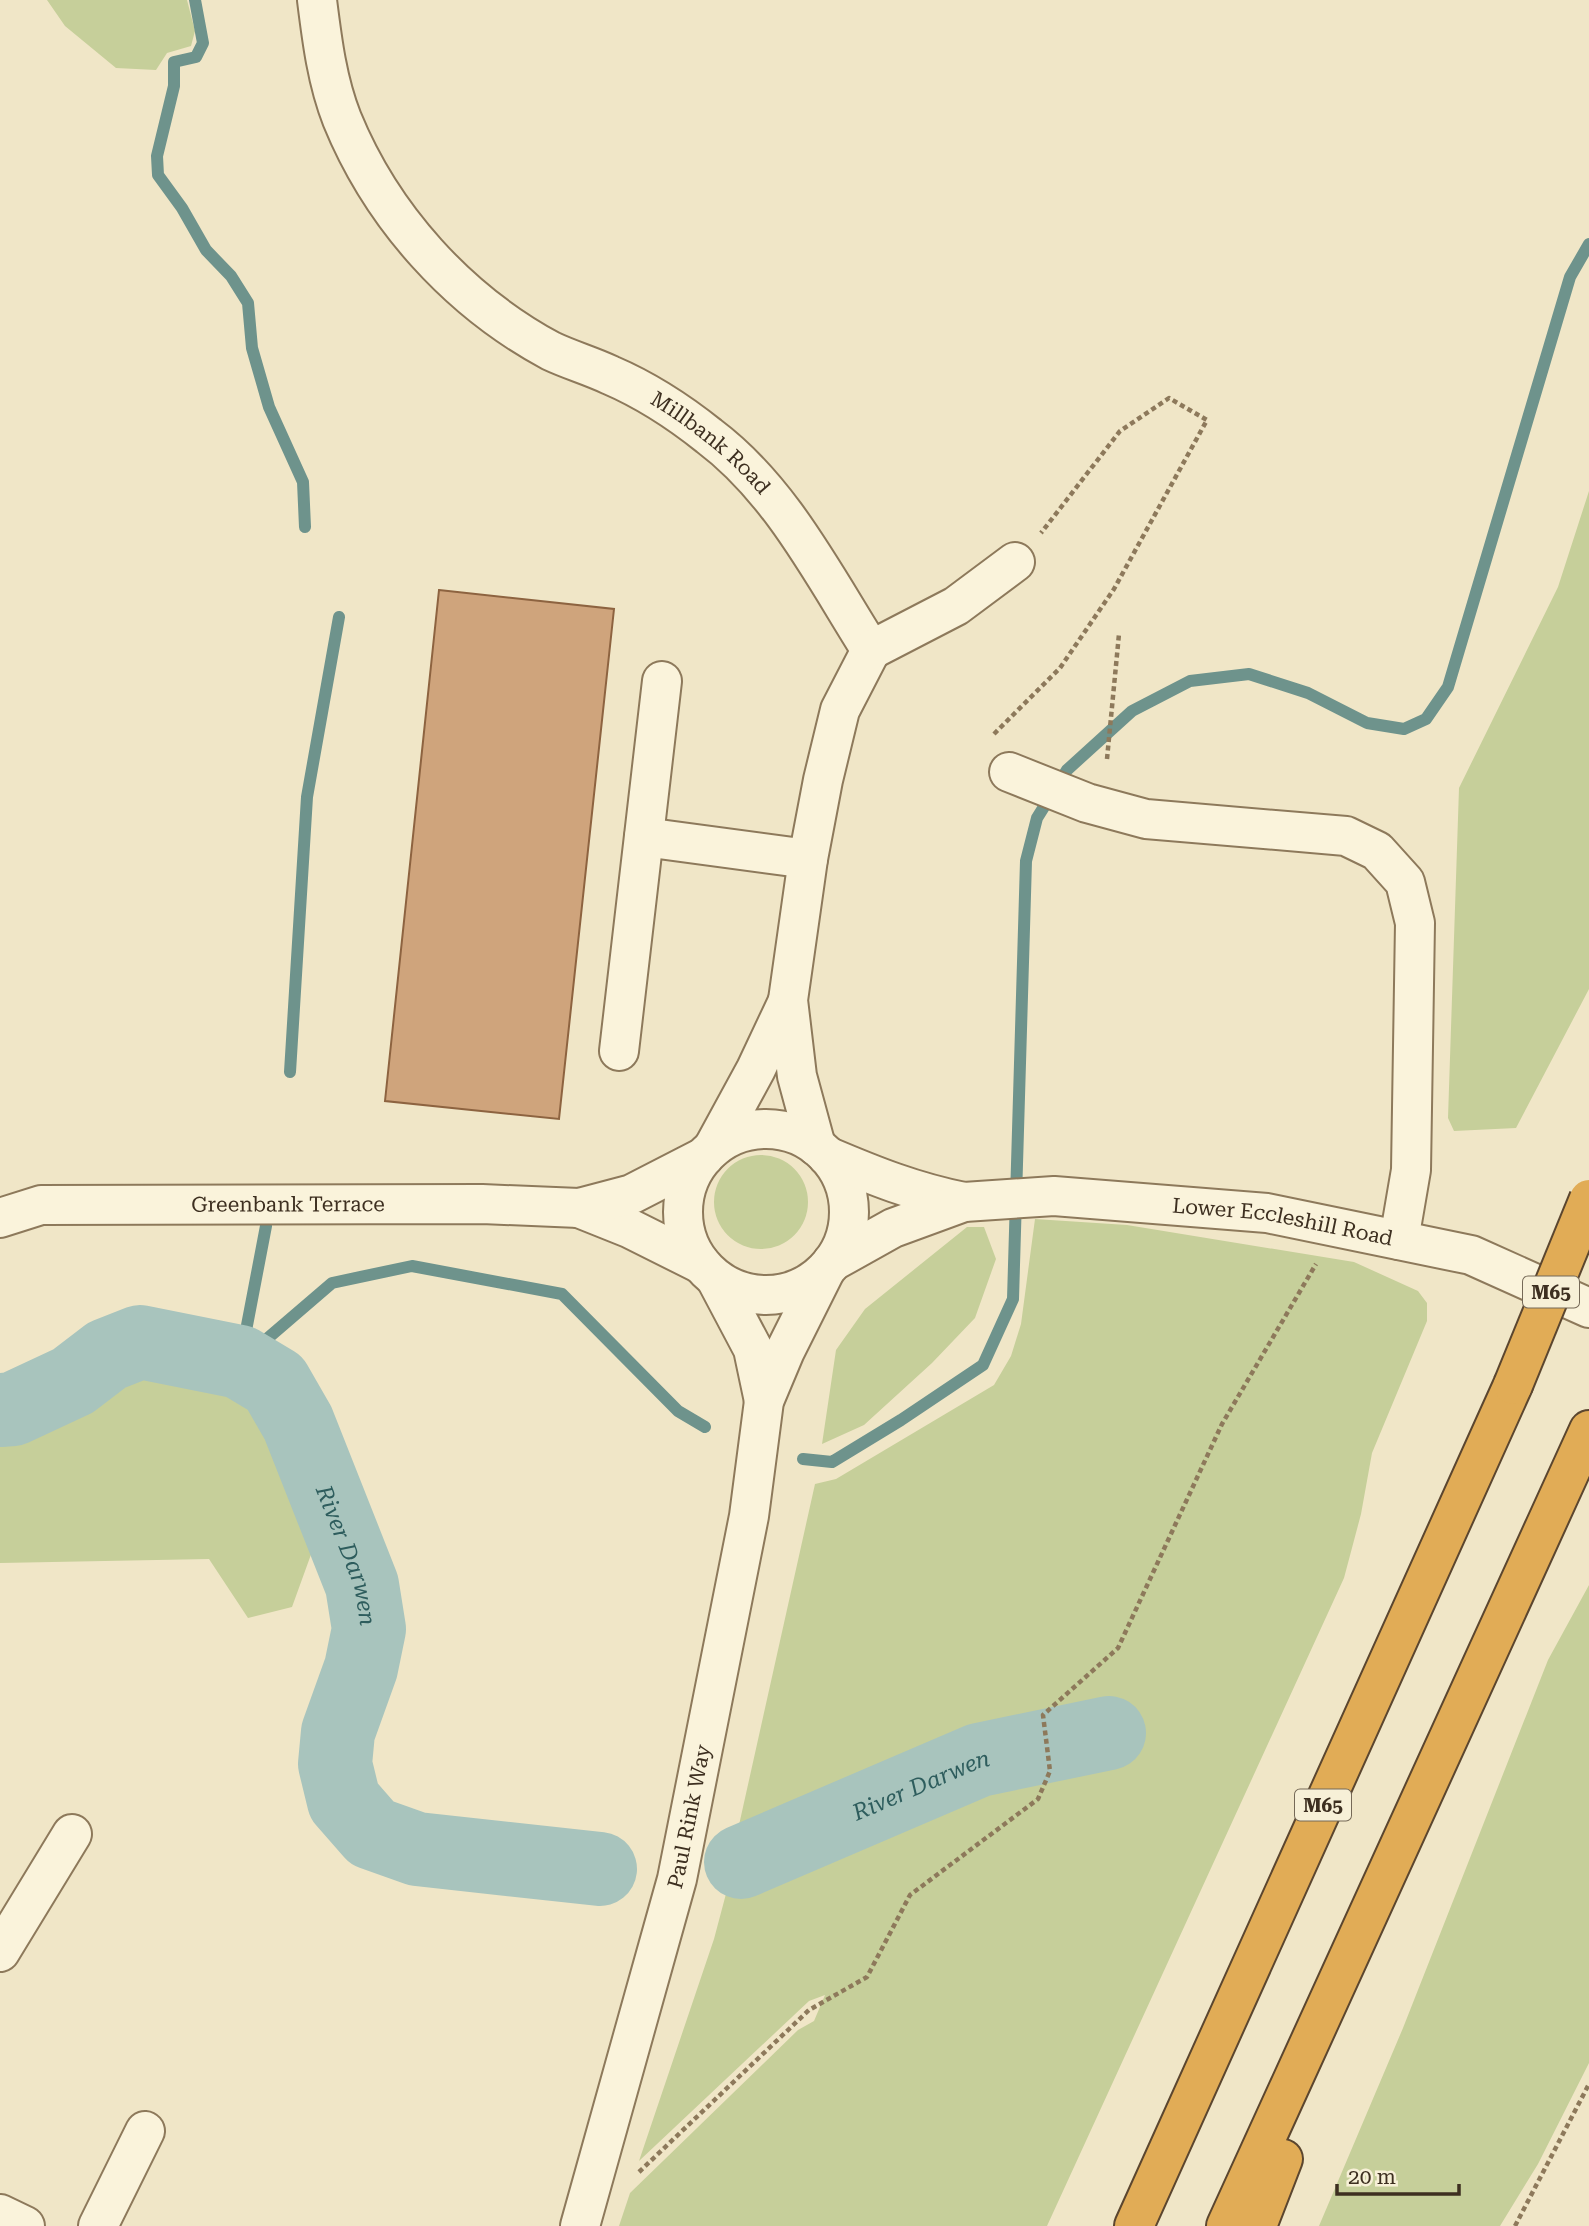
<svg xmlns="http://www.w3.org/2000/svg" width="1589" height="2226" font-family="'Roboto Serif',serif">
	<style>
		.green { fill: #c6cf9a }
		.lines { fill: none; stroke-linecap: round; stroke-linejoin: round }
		.stream { stroke: #6e938c; stroke-width: 12 }
		.river { stroke: #a8c4bd; stroke-width: 74 }
		.building { fill: #cfa47c; stroke: #8d6340; stroke-width: 2 }
		.minor-casing { stroke: #8d795b; stroke-width: 42 }
		.highway-casing { stroke: #5b462f; stroke-width: 42 }
		.path { stroke: #8d795b; stroke-width: 4.5; stroke-dasharray: 5 3.5; stroke-linecap: butt }
		.minor { stroke: #faf3db; stroke-width: 38 }
		.highway { stroke: #e1ac56; stroke-width: 38 }
		.highway-bridge-casing { stroke: #5b462f; stroke-width: 42; stroke-linecap: butt }
		.highway-bridge { stroke: #e1ac56; stroke-width: 38 }
		.labels { text-anchor: middle; stroke-width: 6; stroke-linejoin: round; paint-order: stroke }
		.shield { fill: #f7f0d7; stroke: #756957; stroke-width: 2 }
		.shield-label { font-size: 19px; font-weight: bold; fill: #3d2f20 }
		.street-label { font-size: 21px; fill: #3d2f20; stroke: #f7f0d7 }
		.water-label { font-size: 23px; font-style: italic; fill: #2e5d5d; stroke: #f7f0d7 }
	</style>
	<rect width="100%" height="100%" fill="#f0e6c7"/>
	<path class="green" d="M47,0h140l8,31 -4,15 -24,7 -11,17 -40,-2 -51,-42z
		M1589,491v498l-73,139 -62,3 -6,-13 11,-330 99,-201z
		M714 1202a47 47 0 1 1 94 0a47 47 0 1 1-94 0Z
		M1035,1219l92,6 227,37 64,29 9,12v18l-55,132 -11,61 -17,64 -297,648h-428l11,-33 168,-163 16,-9 11,-26 -16,6 -170,160 75,-222 13,-49 170,-71 77,-35 81,-18 47,-17 15,-34 -66,7 -67,12 -66,24 -181,76 78,-350 21,-5 158,-94 17,-29 10,-32z
		M967,1227h17l12,32 -21,59 -43,45 -68,62 -42,19 14,-94 29,-41z
		M172,1365l24,7 49,28 23,26 45,123 -21,58 -44,11 -39,-59 -209,4v-131l50,-12 101,-48z
		M1589,1585v478l-51,101 -38,62h-181l84,-198 145,-368z"/>
	<g class="lines">
		<path class="stream" d="M195,0l8,43 -7,14 -22,5v24l-17,70 1,19 24,33 24,42 25,26 17,27 4,45 17,59 34,75 2,45
			M290,1072l17,-275 32,-180
			M240,1362l92,-79 80,-17 150,28 116,117 27,16
			M240,1362l26,-136
			M803,1459l29,3 69,-42 82,-55 30,-66 13,-438 11,-43 30,-48 65,-59 58,-30 59,-7 59,19 59,30 37,6 22,-10 22,-32 122,-410 19,-33"/>
		<g class="river">
			<path id="s1" d="M0,1410l13,-1 60,-28 34,-26 33,-13 100,20 35,21 23,40 64,162 7,44 -8,39 -23,64 -3,32 9,37 28,32 45,16 183,20"/>
			<path id="s2" d="M741,1862l238,-102 130,-27"/>
		</g>
	</g>
	<path class="building" d="M439,590l175,19 -55,510 -174,-18z"/>
	<g class="lines">
		<g class="minor-casing">
			<g id="minor">
				<path id="s3" d="M317,0c5,40 10,81 25,119 40,98 116,182 209,232 19,9 40,15 59,24 35,15 69,37 99,61 72,54 115,140 162,214l-31,60 -17,70 -15,79 -20,141 9,76 19,70"/>
				<path d="M871,650l85,-44 59,-44"/>
				<path d="M1009,772l78,31 59,16 200,17 31,15 28,31 10,41 -4,247 -12,70"/>
				<path d="M644,837l164,22"/>
				<path d="M619,1051l43,-370"/>
				<circle cx="766" cy="1212" r="83"/>
				<path d="M713,1148l43,-79 32,-68"/>
				<path d="M827,1156c47,20 87,36 137,46"/>
				<path d="M579,1208l50,20 72,36"/>
				<path id="s4" d="M0,1218l41,-13 441,-1 97,4 53,-14 72,-37"/>
				<path id="s5" d="M832,1262l61,-34 71,-26 90,-6 213,17 204,42 118,53"/>
				<path d="M716,1279l37,70 11,52"/>
				<path d="M0,1952l72,-118"/>
				<path d="M0,2214l25,12"/>
				<path d="M98,2226l47,-95"/>
				<path id="s6" d="M580,2226l97,-347 72,-363 15,-115 21,-50 40,-80"/>
			</g>
		</g>
		<g class="highway-casing">
			<path id="highway" d="M1134,2226l379,-841
				M1226,2226l363,-796
				M1257,2226l26,-67"/>
		</g>
		<path class="path" d="M994,734l66,-66 54,-79 93,-169 -38,-22 -49,33 -79,102
			M1107,759l12,-125
			M639,2172l170,-162 58,-33 43,-82 128,-96 12,-28 -7,-56 75,-67 104,-224 94,-160
			M1515,2226l74,-142"/>
		<use href="#minor" class="minor"/>
		<use href="#highway" class="highway"/>
		<g class="highway-bridge-casing">
			<path id="highway-bridge" d="M1513,1385l76,-186"/>
		</g>
		<use href="#highway-bridge" class="highway-bridge"/>
	</g>
	<g class="labels">
		<g class="shield">
			<rect x="1523" y="1276.5" width="56" height="31" rx="5"/>
			<rect x="1295" y="1789.5" width="56" height="31" rx="5"/>
		</g>
		<g class="shield-label">
			<text x="1551" y="1299">M65</text>
			<text x="1323" y="1812">M65</text>
		</g>
		<g class="street-label">
			<text dy="7" stroke="none"><textPath href="#s3" startOffset="626">Millbank Road</textPath></text>
			<text dy="7" stroke="none"><textPath href="#s4" startOffset="290">Greenbank Terrace</textPath></text>
			<text dy="7" stroke="none"><textPath href="#s5" startOffset="466">Lower Eccleshill Road</textPath></text>
			<text dy="7" stroke="none"><textPath href="#s6" startOffset="424">Paul Rink Way</textPath></text>
		</g>
		<g class="water-label">
			<text dy="8" stroke="none"><textPath href="#s1" startOffset="488">River Darwen</textPath></text>
			<text dy="8" stroke="none"><textPath href="#s2" startOffset="196">River Darwen</textPath></text>
		</g>
	</g>
	<path d="M1337 2184v10h122v-10" fill="none" stroke="#3d2f20" stroke-width="3.5"/>
	<text x="1348" y="2184" font-size="21" fill="#3d2f20" stroke="#f7f0d7" stroke-width="5" paint-order="stroke">20 m</text>
</svg>
